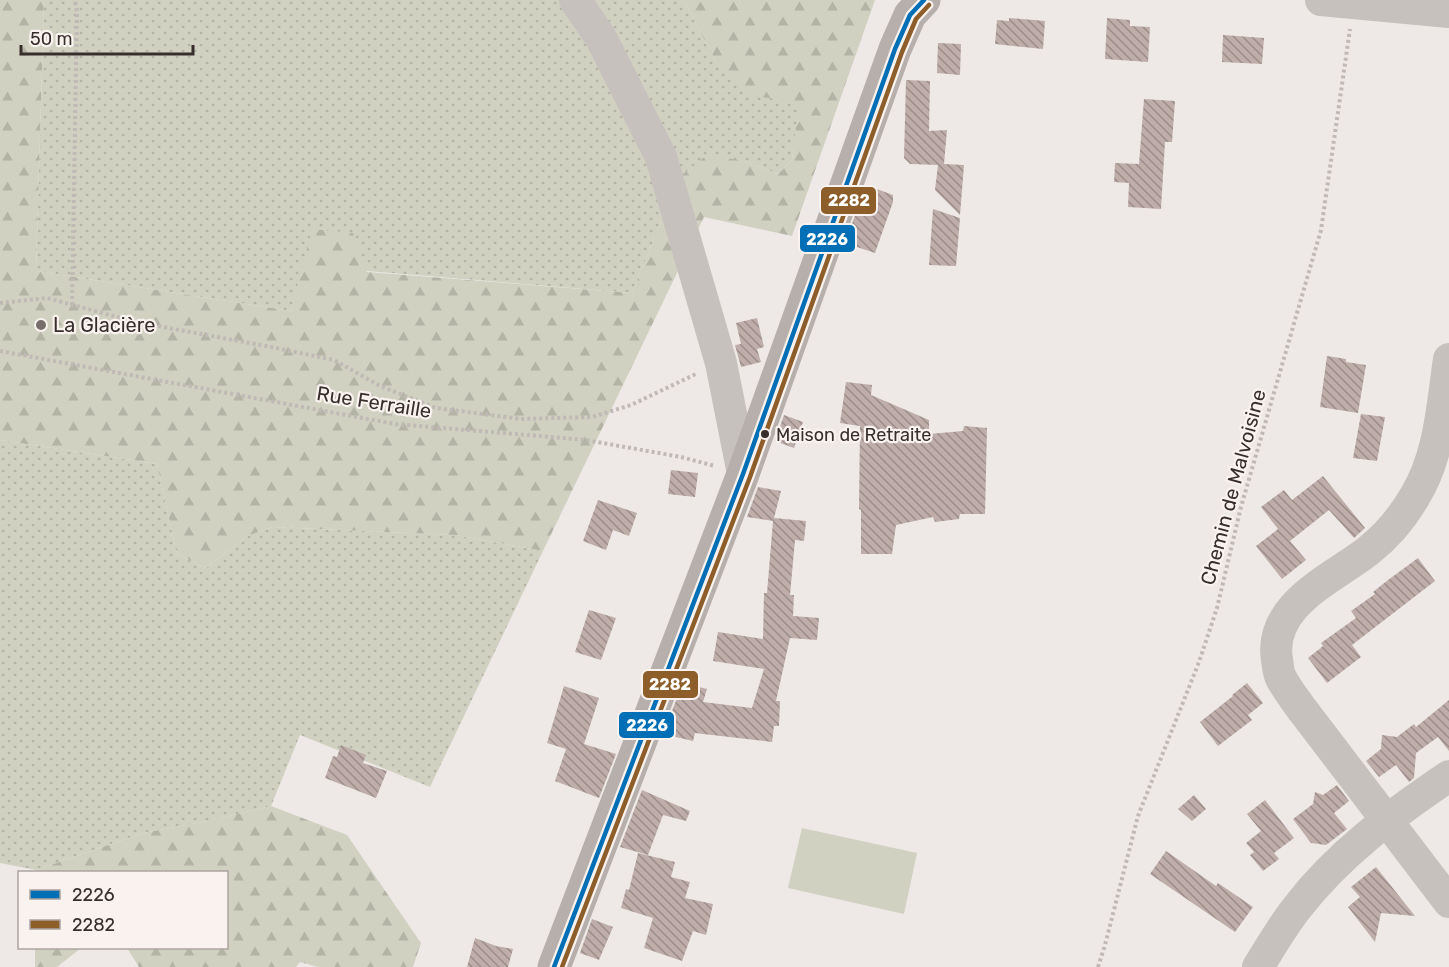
<svg xmlns="http://www.w3.org/2000/svg" width="1449" height="967" font-family="Rubik,sans-serif">
	<style>
		.grass { fill: url(#grass-dots) }
		.forest { fill: url(#forest-firs) }
		.pitch { fill: #d0d1c1 }
		.building { fill: url(#building-back-hatch) }
		.lines { fill: none; stroke-linecap: round; stroke-linejoin: round }
		.path { stroke: #c0b9b6; stroke-width: 4; stroke-dasharray: 3 3; stroke-linecap: butt }
		.minor { stroke: #c7c1bd; stroke-width: 32 }
		.major { stroke: #b6afac; stroke-width: 33 }
		.bus-1-casing { stroke: #f9f2ee; stroke-width: 9 }
		.bus-2-casing { stroke: #f9f2ee; stroke-width: 9 }
		.bus-1 { stroke: #006fb6; stroke-width: 4.5 }
		.bus-2 { stroke: #8d5e2a; stroke-width: 4.5 }
		.poi-dot { fill: #786f6d; stroke: #f9f2ee; stroke-width: 2 }
		.bus-dot { fill: #382e2c; stroke: #f9f2ee; stroke-width: 2 }
		.labels { text-anchor: middle; stroke-width: 4.5; stroke-linejoin: round; paint-order: stroke }
		.bus-label { font-size: 18px; fill: #382e2c; stroke: #f9f2ee; text-anchor: start }
		.poi-label { font-size: 20px; fill: #382e2c; stroke: #f9f2ee; text-anchor: start }
		.street-label { font-size: 20px; fill: #382e2c; stroke: #f9f2ee }
		.line-badge { stroke: #f9f2ee; stroke-width: 2 }
		.badge-label { font-size: 16px; text-anchor: middle; font-weight: bold; fill: #fff }
	</style>
	<defs>
		<pattern id="grass-dots" width="8" height="8" patternUnits="userSpaceOnUse" patternTransform="scale(1.5)"><rect width="8" height="8" fill="#d0d1c1"/><path d="M2 2h.1M6 6h.1" fill="none" stroke="#b3b4a6" stroke-width="1.8" stroke-linecap="round"/></pattern>
		<pattern id="forest-firs" width="22" height="20" patternUnits="userSpaceOnUse" patternTransform="scale(1.5)"><rect width="22" height="20" fill="#d0d1c1"/><path d="M5 1l3.5 6h-7zM16 11l3.5 6h-7z" fill="#b3b4a6"/></pattern>
		<pattern id="building-back-hatch" width="6" height="6" patternUnits="userSpaceOnUse" patternTransform="scale(1.5)"><rect width="6" height="6" fill="#bfadaa"/><path d="M-1 5l2 2M0 0l6 6M5-1l2 2" fill="none" stroke="#9c8d8b"/></pattern>
	</defs>
	<rect width="100%" height="100%" fill="#eee9e6"/>
	<path class="grass" d="M44,0h640l31,60 85,42 -8,58 -14,14 -33,-13 -66,16 -47,116 -265,-22 -54,-42 -22,82 -255,-40z
		M0,440l157,24 20,90 29,14 41,-32 26,-9 183,8 87,16 -113,236 -130,-52 -29,71 -63,15 -65,12 -107,37 -36,-7z"/>
	<path class="forest" d="M0,0h44l-8,271 255,40 21,-82 41,4 14,39 265,21 47,-116 28,-22 38,6 33,13 14,-14 7,-57 -49,-8 -35,-35 -31,-60h191l-83,236 -88,-19 -161,334 -87,-16 -183,-8 -26,9 -41,32 -29,-14 -20,-90 -157,-24z
		M271,806l76,29 74,108 -8,24h-95l-18,-5 -4,5h-157l-12,-19h99v-76h-190v-2l107,-37 65,-12z
		M35,948h46l-24,19h-22z"/>
	<path class="pitch" d="M802,828l115,25 -13,61 -116,-26z"/>
	<path class="building" d="M1009,18l36,3 -2,28 -48,-5 2,-24 12,1z
		M1107,18l23,2v6l20,1 -2,35 -43,-3z
		M1223,35l41,3 -2,26 -40,-2z
		M938,43l23,1 -1,31 -23,-2z
		M906,80l24,1 -1,50 18,-1 -3,34 20,1 -4,50 -25,-25 3,-25 -28,-1 -6,-6z
		M1144,99l31,2 -3,41h-7l-4,67 -33,-2 1,-24 -15,-1 1,-19 24,1z
		M866,185l27,10v7l-18,51 -30,-10z
		M933,209l27,9 -4,48 -27,-1z
		M757,318l7,29 -7,2 4,13 -20,5 -6,-22 6,-1 -5,-21z
		M1327,356l19,3v3l20,3 -8,48 -38,-6z
		M846,382l26,3 -1,10 58,25v14l34,-3 1,-5 23,2 -2,86h-25l-1,5 -24,3 -2,-5 -37,8 -4,29h-31v-44l-2,-1 1,-83 -20,-3z
		M1361,414l24,3 -8,44 -24,-3z
		M784,415l19,7 -9,26 -19,-7z
		M671,470l27,3 -3,24 -27,-3z
		M1323,476l42,52 -11,10 -25,-28 -39,31 16,19 -24,19 -26,-33 22,-17 -17,-22 23,-17 8,10z
		M758,487l23,4 -7,27 32,3 -2,20 -9,-1 -5,55h4l-1,21 26,2 -2,22 -27,-2 -14,63h4l-1,25h-5l-2,16 -77,-9 -2,8 -30,-7 20,-51 24,6 -4,13 49,6 12,-39 -51,-8 5,-29 45,7 1,-46h3l6,-72 -26,-4z
		M598,500l39,13 -8,23 -16,-6 -7,20 -23,-9z
		M1418,558l17,23 -83,64 9,12 -34,26 -19,-25 15,-12 -2,-3 35,-25 -5,-7 24,-17 -2,-2 15,-12z
		M589,610l27,8 -15,42 -26,-8z
		M1247,683l16,20 -15,12 4,5 -34,26 -18,-24 33,-26 -1,-1z
		M564,686l35,12 -15,46 32,10 -17,44 -44,-17 11,-32 -19,-6z
		M1449,700v51l-11,-14 -22,16 -2,25 -5,4 -13,-17 -17,12 -13,-16 15,-12 1,-14 15,2 17,-13 2,3z
		M341,745l25,10 -3,8 24,8 -11,27 -51,-20 8,-22 4,1z
		M1337,785l12,16 -15,12 13,16 -21,16 -15,-2 -18,-24 20,-15 2,-12 8,3z
		M642,790l48,21 -4,10 -23,-6 -15,40 -28,-8z
		M1194,795l12,14 -14,12 -14,-12z
		M1265,800l29,38 -20,15 5,6 -16,12 -13,-16 4,-3 -8,-9 15,-12 -14,-17z
		M1166,851l50,35 2,-3 35,24 -18,25 -85,-58z
		M638,853l37,9 -4,15 19,5 -5,16 28,6 -7,31 -13,-4 -11,30 -38,-13 9,-30 -32,-10 5,-19 3,1z
		M1376,867l39,49 -34,-3 -6,29 -27,-35 12,-10 -9,-10z
		M592,919l21,8 -14,33 -19,-7z
		M475,938l21,8 17,3 -5,18h-41z"/>
	<g class="lines">
		<path class="path" d="M0,303l47,-5 89,24 130,24 68,14 46,26 56,22 85,11 71,-2 39,-12 65,-31
			M72,305l5,-293 -2,-12
			M0,351l395,73 191,16 95,17 34,9
			M1098,967l7,-22 33,-129 61,-154 18,-54 24,-101 80,-277 29,-201"/>
		<path class="minor" d="M575,0l26,38 60,119 60,206 22,111
			M1321,0l128,12
			M1449,359c-7,47 -9,96 -34,137 -12,21 -28,40 -47,55 -36,28 -100,54 -91,109 1,5 1,12 4,18 5,10 13,20 20,30l148,194
			M1258,967c12,-19 24,-40 38,-58 42,-55 97,-95 153,-133"/>
		<path class="major" d="M554,967l189,-493 152,-425 15,-34 14,-15"/>
		<g class="bus-1-casing">
			<path id="bus-1" d="M554,967l189,-493 152,-425 15,-34 14,-15"/>
		</g>
		<g class="bus-2-casing">
			<path id="bus-2" d="M562,967l188,-490 152,-425 14,-33 13,-14"/>
		</g>
		<use href="#bus-1" class="bus-1"/>
		<use href="#bus-2" class="bus-2"/>
	</g>
	<circle class="poi-dot" cx="41" cy="325" r="6"/>
	<circle class="bus-dot" cx="765" cy="434" r="5"/>
	<g class="labels">
		<g class="bus-label">
			<text x="776" y="441">Maison de Retraite</text>
		</g>
		<g class="poi-label">
			<text x="53" y="332">La Glacière</text>
		</g>
		<g class="street-label">
			<text transform="translate(374 402) rotate(9)" y="7">Rue Ferraille</text>
			<text transform="translate(1233 487) rotate(-75)" y="7">Chemin de Malvoisine</text>
		</g>
	</g>
	<g class="line-badge">
		<rect x="820" y="186" width="57" height="29" rx="6" fill="#8d5e2a"/>
		<rect x="799" y="224" width="57" height="29" rx="6" fill="#006fb6"/>
		<rect x="642" y="670" width="57" height="29" rx="6" fill="#8d5e2a"/>
		<rect x="618" y="711" width="57" height="28" rx="6" fill="#006fb6"/>
	</g>
	<g class="badge-label">
		<text x="849" y="206">2282</text>
		<text x="827" y="245">2226</text>
		<text x="670" y="690">2282</text>
		<text x="647" y="731">2226</text>
	</g>
	<rect x="18" y="871" width="210" height="78" fill="#f9f2ee" stroke="#aca4a0" stroke-width="1.5"/>
	<rect x="30" y="890" width="30" height="9" fill="#006fb6" stroke="#aca4a0" stroke-width="1.5"/>
	<text x="72" y="901" font-size="18" fill="#382e2c">2226</text>
	<rect x="30" y="920" width="30" height="9" fill="#8d5e2a" stroke="#aca4a0" stroke-width="1.5"/>
	<text x="72" y="931" font-size="18" fill="#382e2c">2282</text>
	<path d="M21 45v9h172v-9" fill="none" stroke="#382e2c" stroke-width="3"/>
	<text x="30" y="45" font-size="18" fill="#382e2c" stroke="#f9f2ee" stroke-width="4.5" paint-order="stroke">50 m</text>
</svg>
